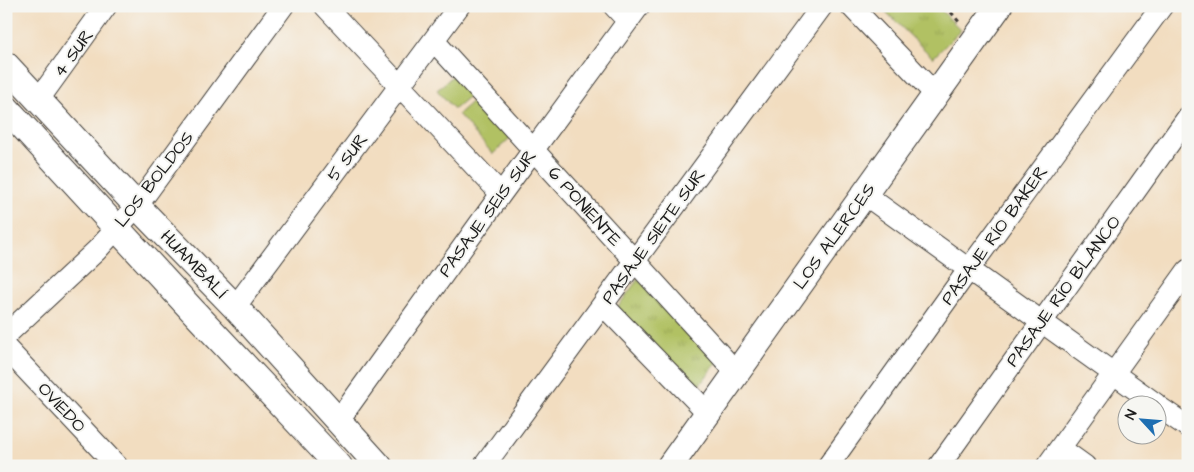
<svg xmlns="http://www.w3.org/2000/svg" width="1194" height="472" font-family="'Architects Daughter',sans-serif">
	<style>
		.park { fill: url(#park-tufts); stroke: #666e40 }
		.pitch { fill: #b1c163; stroke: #666e40 }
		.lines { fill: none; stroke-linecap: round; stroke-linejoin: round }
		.minor-casing { stroke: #3c3935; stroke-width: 23 }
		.tertiary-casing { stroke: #3c3935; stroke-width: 28 }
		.path { stroke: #3c3935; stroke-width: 3; stroke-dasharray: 4 4; stroke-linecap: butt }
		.minor { stroke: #fff; stroke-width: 21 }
		.tertiary { stroke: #fff; stroke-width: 26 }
		.labels { text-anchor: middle; stroke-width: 4; stroke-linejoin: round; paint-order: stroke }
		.street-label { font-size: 18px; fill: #1c1c1c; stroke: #f6f6f2 }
	</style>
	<defs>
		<pattern id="park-tufts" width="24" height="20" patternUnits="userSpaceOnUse" patternTransform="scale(1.25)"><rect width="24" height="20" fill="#b1c163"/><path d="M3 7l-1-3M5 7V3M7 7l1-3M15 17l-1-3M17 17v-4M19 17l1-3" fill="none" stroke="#98a555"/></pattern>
	</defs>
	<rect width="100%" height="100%" fill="#f6f6f2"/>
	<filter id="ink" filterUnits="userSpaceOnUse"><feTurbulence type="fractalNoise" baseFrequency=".02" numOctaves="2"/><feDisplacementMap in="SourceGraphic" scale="10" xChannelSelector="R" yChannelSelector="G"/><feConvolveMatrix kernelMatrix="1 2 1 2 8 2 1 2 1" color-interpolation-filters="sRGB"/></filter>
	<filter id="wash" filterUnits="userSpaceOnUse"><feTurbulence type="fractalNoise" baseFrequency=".0096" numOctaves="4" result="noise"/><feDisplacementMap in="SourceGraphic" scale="20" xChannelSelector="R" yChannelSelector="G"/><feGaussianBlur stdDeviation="1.12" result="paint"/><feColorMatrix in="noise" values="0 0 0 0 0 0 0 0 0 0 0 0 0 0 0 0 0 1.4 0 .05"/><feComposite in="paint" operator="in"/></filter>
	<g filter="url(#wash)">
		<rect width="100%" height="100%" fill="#f2ddc0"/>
		<path class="park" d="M880,6h57l24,24 -28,28z
			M638,279l80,83 -26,32 -78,-82z"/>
		<path class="pitch" d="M456,73l17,20 -19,16 -17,-19z
			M477,97l35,39 -19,18 -35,-40z"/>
	</g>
	<g filter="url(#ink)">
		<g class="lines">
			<g class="minor-casing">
				<path id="minor" d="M325,6l176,188
					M614,6l14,15
					M851,6l85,89
					M434,41l302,331
					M39,99l67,-93
					M864,194l292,210
					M603,305l104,107
					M235,307l224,-301
					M6,335l91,-85 40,-44 146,-200
					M6,348l111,118
					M1156,405l32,22
					M338,421l163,-227 138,-188
					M1060,448l25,18
					M484,466l338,-460
					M828,466l141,-197 193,-263
					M939,466l249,-349
					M1047,466l141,-196"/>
			</g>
			<g class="tertiary-casing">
				<path id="tertiary" d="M6,65l131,141 98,101 144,159
					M6,108l187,203 146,155
					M670,466l329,-460"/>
			</g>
			<path class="path" d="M946,6l14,17"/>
			<use href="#minor" class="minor"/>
			<use href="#tertiary" class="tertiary"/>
		</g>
	</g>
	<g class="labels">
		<g class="street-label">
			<text transform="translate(73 53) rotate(-54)" y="6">4 SUR</text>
			<text transform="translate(347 157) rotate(-53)" y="6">5 SUR</text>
			<text transform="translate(154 179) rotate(-52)" y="6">LOS BOLDOS</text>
			<text transform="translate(585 206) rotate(48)" y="6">6 PONIENTE</text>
			<text transform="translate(487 213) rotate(-54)" y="6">PASAJE SEIS SUR</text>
			<text transform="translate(994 235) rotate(-54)" y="6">PASAJE RÍO BAKER</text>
			<text transform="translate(653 236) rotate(-54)" y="6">PASAJE SIETE SUR</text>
			<text transform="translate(834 236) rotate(-54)" y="6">LOS ALERCES</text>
			<text transform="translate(194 264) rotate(46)" y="6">HUAMBALÍ</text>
			<text transform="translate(1063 291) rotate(-54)" y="6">PASAJE RÍO BLANCO</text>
			<text transform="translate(62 407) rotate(47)" y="6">OVIEDO</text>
		</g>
	</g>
	<rect width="1194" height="472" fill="none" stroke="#f6f6f2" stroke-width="25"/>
	<g transform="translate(1142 420) rotate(296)"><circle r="24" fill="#f6f6f2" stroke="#9f9f9c"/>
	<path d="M0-4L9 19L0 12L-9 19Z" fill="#1f6fb2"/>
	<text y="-8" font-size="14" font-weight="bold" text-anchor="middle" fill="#1c1c1c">N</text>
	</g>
</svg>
